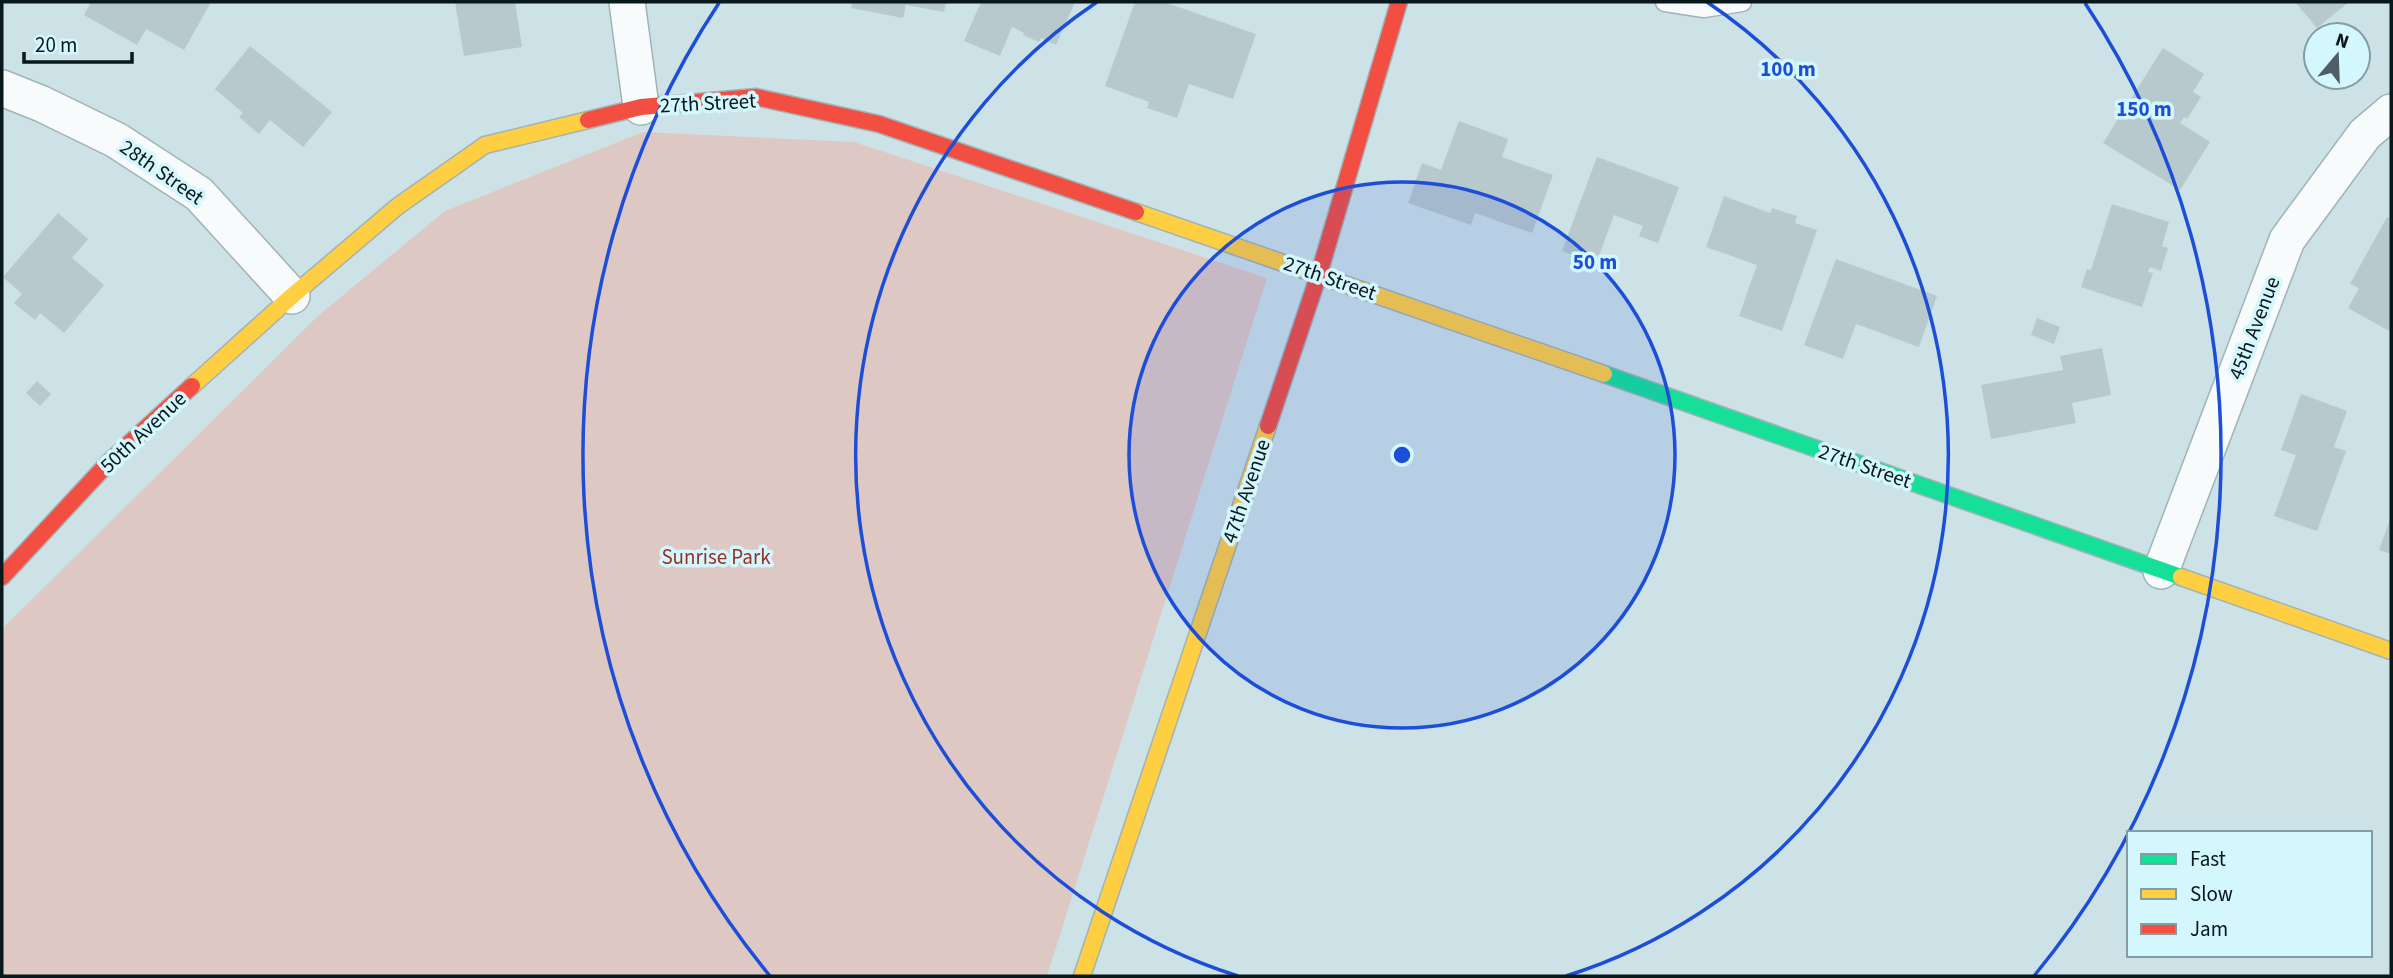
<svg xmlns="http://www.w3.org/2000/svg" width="2393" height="978" font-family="'Source Sans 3',sans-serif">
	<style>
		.green { fill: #dec8c4 }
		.building { fill: #b7c9cd }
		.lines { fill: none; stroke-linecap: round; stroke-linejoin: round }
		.lane-casing { stroke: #a1b3b6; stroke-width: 21 }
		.street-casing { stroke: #a1b3b6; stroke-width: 38 }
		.fast-casing { stroke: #a1b3b6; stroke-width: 19 }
		.slow-casing { stroke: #a1b3b6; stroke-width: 19 }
		.jam-casing { stroke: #a1b3b6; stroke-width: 19 }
		.lane { stroke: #f7fbfb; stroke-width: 18 }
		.street { stroke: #f7fbfb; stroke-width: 35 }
		.fast { stroke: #16e098; stroke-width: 16 }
		.slow { stroke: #ffcf43; stroke-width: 16 }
		.jam { stroke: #f24e42; stroke-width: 16 }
		.ring { fill: none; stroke: #1d4ed8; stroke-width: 3.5 }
		.labels { text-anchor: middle; stroke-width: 7; stroke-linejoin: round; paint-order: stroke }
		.street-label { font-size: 21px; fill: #08181b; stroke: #d4f6fd }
		.park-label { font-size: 21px; fill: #953123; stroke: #d4f6fd }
		.centre { fill: #1d4ed8; stroke: #d4f6fd; stroke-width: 3.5 }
		.ring-label { font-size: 21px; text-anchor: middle; font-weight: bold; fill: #1d4ed8; stroke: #d4f6fd; stroke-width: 7; stroke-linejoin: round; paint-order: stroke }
	</style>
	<rect width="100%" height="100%" fill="#cce2e7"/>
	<path class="green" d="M643,132l211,10 413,136 -220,698h-1045v-347l317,-314 126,-104z"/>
	<path class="building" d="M91,2h120l-27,48 -38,-21 -9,16 -53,-30z
		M455,2h60l7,45 -58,9z
		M852,2h94l-2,10 -38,-7 -3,13 -52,-10z
		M981,2h94l-19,43 -15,-7 -2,4 -16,-7 1,-2 -12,-6 -12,29 -36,-15z
		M1135,2h29l92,32 -23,65 -44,-15 -12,34 -30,-10 2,-6 -44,-16z
		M2295,2h54l-32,26z
		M250,46l82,66 -29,35 -33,-27 -11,14 -20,-17 4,-4 -28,-24z
		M2163,48l41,26 -11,18 8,5 -14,22 -3,-2 -4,6 30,19 -30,48 -77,-47z
		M1459,121l49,18 -6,18 51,18 -21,58 -57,-20 -4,12 -63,-22 14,-40 19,7z
		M1597,157l82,30 -21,56 -19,-7 4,-10 -29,-11 -18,49 -34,-13z
		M1724,196l46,17 2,-5 25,8 -2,7 22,7 -35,101 -43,-15 18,-51 -51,-18z
		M2112,204l57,18 -7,24 6,2 -7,23 -11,-4 -2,5 5,1 -11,34 -61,-20 6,-18 4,1z
		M58,213l30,26 -16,19 32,27 -40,48 -24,-20 -5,7 -21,-17 8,-9 -19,-17z
		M2387,217l4,2v113l-43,-24 11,-20 -9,-4z
		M1836,259l101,37 -18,51 -63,-23 -13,35 -39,-14z
		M2037,318l23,9 -6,17 -23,-9z
		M2102,348l9,47 -39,8 4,20 -85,16 -10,-54 82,-15 -3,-14z
		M37,381l14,13 -11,12 -14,-13z
		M2301,394l46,17 -13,36 12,4 -29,80 -43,-15 22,-61 -15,-5z
		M2391,517v37l-12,-4z"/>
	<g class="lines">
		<g class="lane-casing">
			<path id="lane" d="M1665,2l39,6 38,-6"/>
		</g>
		<g class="street-casing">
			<path id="street" d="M627,2l14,105
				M2,88l40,16 74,36 83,54 93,102
				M2161,571l126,-331 78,-106 26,-22"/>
		</g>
		<g class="fast-casing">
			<path id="fast" d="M1604,374l577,203"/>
		</g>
		<g class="slow-casing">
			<path id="slow" d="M1136,212l468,162
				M192,386l100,-90 106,-90 87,-61 103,-25
				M2181,577l210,74
				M1082,976l186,-550"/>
		</g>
		<g class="jam-casing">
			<path id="jam" d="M588,120l53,-13 115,-10 123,27 257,88
				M1268,426l51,-152 80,-272
				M2,577l108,-116 82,-75"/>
		</g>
		<use href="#lane" class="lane"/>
		<use href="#street" class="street"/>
		<use href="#fast" class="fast"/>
		<use href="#slow" class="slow"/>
		<use href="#jam" class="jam"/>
	</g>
	<circle cx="1402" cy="455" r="273" fill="#1d4ed8" fill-opacity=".12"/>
	<g class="ring">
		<circle cx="1402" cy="455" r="273"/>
		<path d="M1238 976A546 546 0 0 1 1097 2M1707 2A546 546 0 0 1 1566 976"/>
		<path d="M770 976A819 819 0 0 1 719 3M2085 3A819 819 0 0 1 2034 976"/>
	</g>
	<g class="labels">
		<g class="street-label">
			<text transform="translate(708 103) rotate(-3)" y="7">27th Street</text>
			<text transform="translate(162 172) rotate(35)" y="7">28th Street</text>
			<text transform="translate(1330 278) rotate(19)" y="7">27th Street</text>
			<text transform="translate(2254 328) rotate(-69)" y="7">45th Avenue</text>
			<text transform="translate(143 432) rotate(-43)" y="7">50th Avenue</text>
			<text transform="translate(1865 466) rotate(19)" y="7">27th Street</text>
			<text transform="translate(1246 491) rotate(-71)" y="7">47th Avenue</text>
		</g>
		<g class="park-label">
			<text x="716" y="564">Sunrise Park</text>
		</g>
	</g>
	<circle cx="1402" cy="455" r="10" class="centre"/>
	<g class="ring-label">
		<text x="1788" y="76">100 m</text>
		<text x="2144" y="116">150 m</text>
		<text x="1595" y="269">50 m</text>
	</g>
	<rect width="2393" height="978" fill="none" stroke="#08181b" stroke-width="7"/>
	<rect x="2127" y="831" width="245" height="126" fill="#d4f6fd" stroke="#829da3" stroke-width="2"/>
	<rect x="2141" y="854" width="35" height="10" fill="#16e098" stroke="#829da3" stroke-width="2"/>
	<text x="2190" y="866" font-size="21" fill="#08181b">Fast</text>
	<rect x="2141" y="889" width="35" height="10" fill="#ffcf43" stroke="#829da3" stroke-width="2"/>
	<text x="2190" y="901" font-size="21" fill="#08181b">Slow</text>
	<rect x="2141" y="924" width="35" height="10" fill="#f24e42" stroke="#829da3" stroke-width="2"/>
	<text x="2190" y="936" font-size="21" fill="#08181b">Jam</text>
	<g transform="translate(2337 56) rotate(19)"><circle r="33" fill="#d4f6fd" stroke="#829da3" stroke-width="2"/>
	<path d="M0-5L12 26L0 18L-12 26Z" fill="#4d5f62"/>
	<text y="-10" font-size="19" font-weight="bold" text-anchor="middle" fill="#08181b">N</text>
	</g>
	<path d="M24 52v10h108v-10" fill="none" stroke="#08181b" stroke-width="3.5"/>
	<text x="35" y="52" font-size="21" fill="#08181b" stroke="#d4f6fd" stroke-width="5" paint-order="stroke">20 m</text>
</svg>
